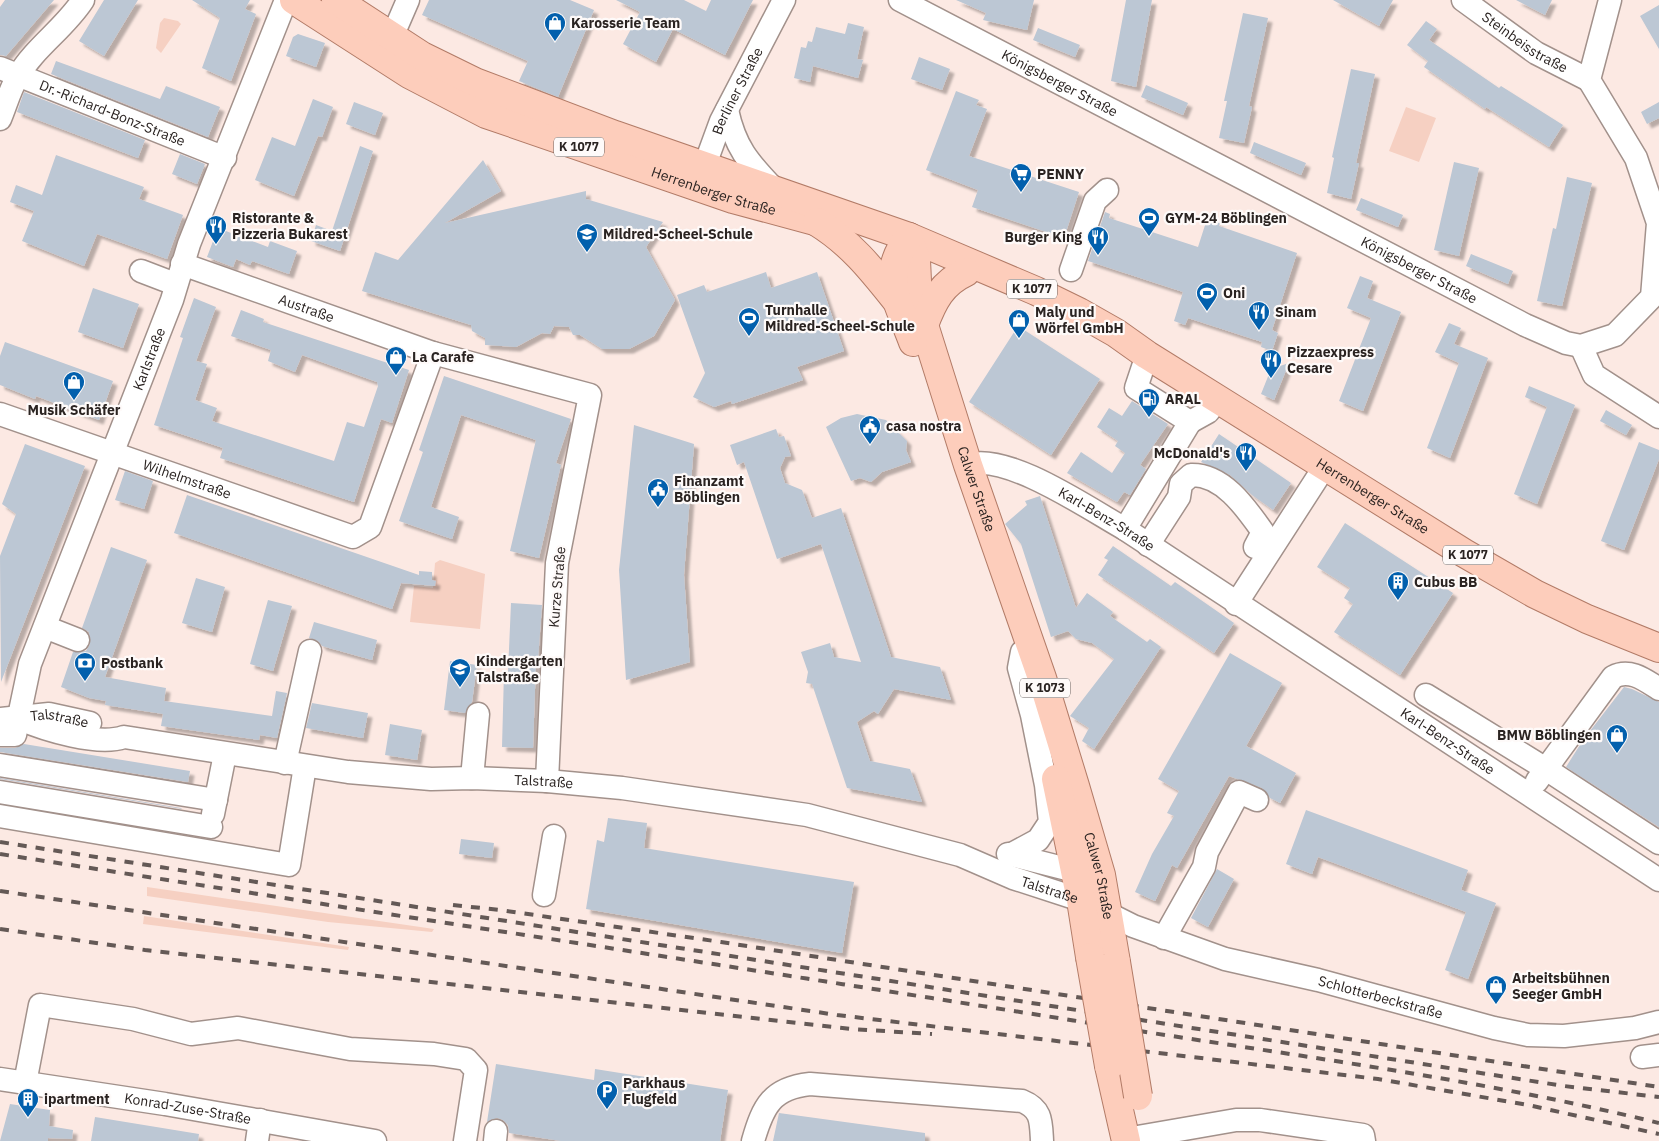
<svg xmlns="http://www.w3.org/2000/svg" width="1659" height="1141" font-family="'IBM Plex Sans',sans-serif">
	<style>
		.green { fill: #f6d0c2 }
		.building { fill: #bcc7d4; filter: url(#shadow) }
		.lines { fill: none; stroke-linecap: round; stroke-linejoin: round }
		.minor-casing { stroke: #a2918b; stroke-width: 25 }
		.major-casing { stroke: #b27b67; stroke-width: 30 }
		.minor { stroke: #fff; stroke-width: 22 }
		.major { stroke: #fdcdbb; stroke-width: 28 }
		.rail { stroke: #645956; stroke-width: 4; stroke-dasharray: 9 9; stroke-linecap: butt }
		.major-bridge-casing { stroke: #b27b67; stroke-width: 30; stroke-linecap: butt }
		.major-bridge { stroke: #fdcdbb; stroke-width: 28 }
		.labels { text-anchor: middle; stroke-width: 4.5; stroke-linejoin: round; paint-order: stroke }
		.shield { fill: #fefaf9; stroke: #6a6462; stroke-width: 1 }
		.shield-label { font-size: 12px; font-weight: bold; fill: #2a2321 }
		.poi-label { font-size: 14px; font-weight: bold; fill: #2a2321; stroke: #fefaf9; text-anchor: start }
		.street-label { font-size: 14px; fill: #2a2321; stroke: #fefaf9 }
	</style>
	<defs>
		<filter id="shadow"><feDropShadow dx="4.5" dy="4.5" stdDeviation="1" flood-color="#0004"/></filter>
	</defs>
	<rect width="100%" height="100%" fill="#fce9e3"/>
	<path class="green" d="M164,18l14,3 3,3 -20,29 -5,-5 4,-25z
		M1406,107l30,11 -17,44 -30,-11z
		M440,560l45,14 -5,55 -70,-7 4,-36 19,2 2,-25z
		M147,887l287,42 -2,3 -104,-10 -181,-26z
		M144,916l205,31 -1,3 -205,-26z"/>
	<path class="building" d="M5,0h49l-48,56 -6,-1v-48z
		M104,0h34l-34,56 -25,-15z
		M192,0h58l-5,9 11,5 -25,67 -29,-13 18,-50z
		M429,0h141l24,10 -36,87 -39,-16 9,-20 -106,-46z
		M616,0h68l22,11 5,-11h42l-28,55 -52,-26 -17,33 -33,-18 17,-32z
		M956,0h78l-7,30 -44,-10 3,-7z
		M1126,0h26l-16,87 -25,-6z
		M1333,0h60l-14,26z
		M1516,0h36l-7,15z
		M1659,5v44l-19,-33z
		M1243,13l25,5 -19,88 3,1 -8,36 -25,-5 8,-37h-3z
		M1426,21l11,8 -8,11 70,48 2,-2 62,39 -14,22 -63,-40 -1,2 -61,-42 4,-6 -21,-16z
		M848,23l16,4 -7,32 6,1 -5,18 -45,-12 -3,16 -16,-4 7,-31 5,1 2,-7 4,1 4,-15 29,7z
		M1038,28l42,17 -5,12 -42,-17z
		M298,34l27,9 -9,24 -30,-11 7,-19z
		M919,57l31,12 -8,21 -31,-11z
		M56,61l104,38 6,-13 54,21 -12,30 -157,-63z
		M1351,69l24,5 -19,89h3l-8,36 -24,-6 7,-35 -2,-1z
		M1146,85l42,18 -5,12 -42,-18z
		M956,91l23,9 -3,5 11,4 -18,47 110,36 -15,46 -92,-31 6,-17 -52,-20z
		M24,92l121,48 -7,18 -121,-46z
		M313,99l20,8 -11,30 -4,-1 -24,60 -39,-16 17,-43 23,9z
		M354,102l29,11 -8,22 -29,-11z
		M1659,102v16l-12,6 -6,-12z
		M1254,142l52,21 -5,12 -51,-22z
		M360,146l13,5 -33,100 -29,-10 5,-16 16,6z
		M180,154l25,10 -8,20 -25,-10z
		M56,155l88,32 -5,12 44,16 -16,44 -70,-25 -13,32 -62,-25 12,-30 -24,-9 6,-17 26,10z
		M483,160l18,31 -56,32 141,-32v8l77,23 -17,25 29,53 -21,36 -25,13h-27l-22,-14h-7l-4,-8 -15,-1 -4,8 -8,-1 -26,14 -31,-2v-7l-13,-7 -1,-6 -109,-34 13,-39 23,8z
		M1454,162l25,6 -20,88 -25,-6z
		M1567,177l25,6 -30,123 -25,-5 16,-73 3,1z
		M1361,198l42,17 -5,12 -42,-17z
		M1105,212l5,2 -1,4 89,29 9,-28 13,4 -1,3 78,27 -25,77 6,3 -6,18 -11,-4 1,-5 -74,-24 -3,7 -11,-4 9,-29 -95,-31z
		M218,228l50,19 2,-6 27,10 -8,23 -37,-13 -2,4 -14,-6 -3,8 -26,-10z
		M1471,254l42,17 -5,13 -42,-18z
		M766,272l5,16 46,-16 27,79 -47,16 6,13 -71,24 -1,-3 -17,6 -21,-10 12,-24 -28,-78 27,-10 3,7z
		M1360,276l13,5 -6,17 34,14 -38,99 -24,-10 32,-83 -24,-10z
		M93,288l46,16 -16,44 -45,-16z
		M194,298l22,9 -20,54 11,3 -12,36 22,8 -5,13 122,40 13,-39 17,5 14,-41 -1,-4 -75,-27 -7,17 -27,-11 3,-11 -40,-14 10,-26 23,9 -1,3 146,48 -17,53 -11,-4 -27,83 -134,-44 3,-10 -69,-23 29,-87 -3,-1z
		M1449,323l12,5 -7,16 34,14 -38,100 -23,-10 32,-85 -24,-11z
		M1018,326l82,53 -49,76 -82,-53z
		M5,342l108,39 -14,39 -63,-24 -1,3 -35,-14v-29z
		M1289,363l-15,37 -13,-6 10,-25z
		M444,376l127,43 -15,44 5,2 -22,93 -29,-7 26,-111 -75,-25 -30,92 28,10 -7,22 -53,-18 24,-69 -4,-2z
		M1529,386l46,19 -38,99 -23,-10 33,-87 -22,-10z
		M1132,401l36,23 -28,41 6,4 -16,26 -6,-3 -7,10 -50,-29 14,-21 31,21 13,-20 -10,-7 3,-5 -21,-14 12,-19 13,8z
		M1606,410l26,15 -6,10 -26,-14z
		M857,414l29,6 21,21 -1,9 5,12 -29,10 -11,10 -11,-4 -9,3 -25,-54 15,-9z
		M634,425l60,19 -10,131 6,87 -64,18 -7,-110z
		M776,429l3,8 5,-1 7,20 -6,1 -5,11 5,15 17,7 10,28 29,-10 50,149 49,10 11,33 -57,-11 -16,25 -4,-3 -17,11 13,39 40,8 12,33 -75,-14 -35,-104 -6,-1 2,-11 -7,-20 29,-9 4,14 27,5 -40,-118 -44,15 -33,-97 -7,3 -7,-20z
		M1219,434l72,49 -18,27 -21,-15 -22,-20 -29,-13z
		M1639,442l20,8v9l-35,91 -23,-9z
		M25,444l60,22 -84,216 -1,-126 16,-42 -14,-10z
		M125,471l28,10 -9,28 -29,-9z
		M187,495l232,80v-4l13,1v8l4,1 -1,5 -34,-3 -9,26 -218,-76z
		M1040,496l36,112 11,-15 26,19 -3,4 37,26 3,-3 11,8 -67,102 -12,-8 7,-13 -19,-12 44,-57 -22,-16 -16,-4 -8,-8 -17,6 -30,-93 -16,-20 22,-19 -2,-4z
		M1345,523l108,70 -53,82 -66,-43 19,-28 -9,-6 6,-10 -33,-21z
		M1113,546l58,40 4,-4 59,41 -20,30 -116,-78 10,-15 -4,-2z
		M111,547l36,13 -42,117 61,11 -2,13 108,15 4,-25 11,2 -10,45 -17,-3 -1,5 -98,-14 2,-12 -58,-9 1,-4 -17,-3 -28,-11 12,-35 13,-1 4,-7 -1,-12 -7,-4z
		M196,578l29,9 -13,45 -30,-9z
		M268,600l24,6 -19,65 -23,-7z
		M511,603l31,2 -4,55h-2l-3,88 -31,-1 2,-75h4z
		M314,622l63,18 -5,20 -50,-14 -4,-5 -9,-3z
		M1230,653l52,30 -36,63 50,27 -16,30 -10,-5 -8,-10 -33,-12 -52,92 -5,-3 -17,36 -20,-9 17,-38 22,-38 -7,-3 12,-22 -21,-12z
		M450,661l27,4 -5,37 -7,11 -21,-3z
		M1624,687l8,2 27,13v125l-93,-60 17,-27z
		M312,703l56,10 -5,25 -57,-10z
		M390,724l32,6 -5,30 -32,-5z
		M24,744l166,27 -2,11 -188,-30v-4h15z
		M0,778l181,30 1,1 -182,-30z
		M1306,810l162,60 -7,20 35,13 -28,76 -23,-9 21,-58 -148,-55 -6,17 -26,-10z
		M608,818l39,5 -3,25 210,34 -12,71 -256,-44 11,-69 7,2z
		M461,839l33,4 -2,15 -33,-4z
		M1217,869l17,10 -26,48 -17,-9z
		M496,1064l98,16 1,-11 133,21 -8,51h-159l-52,-8 -1,-8 -5,-5 -6,-2 -10,4z
		M10,1104l40,6 -1,16 24,4 -1,9 -24,-1v3h-48z
		M779,1113l146,20v8h-152z
		M95,1117l104,17 -1,7h-107z"/>
	<g class="lines">
		<g class="minor-casing">
			<g id="minor">
				<path id="s1" d="M900,0l625,325 41,18 15,3 34,-11 37,-38 6,-74 -22,-65 -47,-78 21,-80"/>
				<path id="s2" d="M1463,0l73,53 53,27"/>
				<path d="M392,37l16,-37"/>
				<path id="s3" d="M0,68l225,90"/>
				<path d="M727,110c8,37 21,52 47,79"/>
				<path d="M0,119c6,-14 10,-30 18,-43 17,-29 47,-48 65,-76"/>
				<path id="s4" d="M699,181l22,-60 63,-121"/>
				<path id="s5" d="M182,264l251,89 157,42 -33,168 -10,218"/>
				<path d="M1071,270l24,-69 12,-11"/>
				<path d="M141,271l34,13"/>
				<path d="M1581,346l13,29 65,42"/>
				<path d="M1147,355l-11,33 54,34 18,-10 10,-13"/>
				<path id="s6" d="M0,414l353,123 17,-10 63,-174"/>
				<path id="s7" d="M968,465c39,-13 121,44 157,64l534,351"/>
				<path d="M1125,529l65,-107"/>
				<path d="M1148,545l31,-48 2,-13 10,-9c32,-1 55,33 72,57l-8,15"/>
				<path d="M1236,604l89,-138"/>
				<path d="M45,627l33,13"/>
				<path d="M1426,695l120,74 113,74"/>
				<path id="s8" d="M0,719l49,-5 41,9"/>
				<path id="s9" d="M20,719c25,11 78,27 104,18l224,35 83,7 41,-1 75,3 75,7 185,27 153,40 53,23 68,22 52,26 92,33 93,21 176,48 34,7 36,1 71,-8 24,-6"/>
				<path id="s10" d="M0,735h15l15,-71 142,-364 17,-56 97,-244"/>
				<path d="M285,763l25,-112"/>
				<path d="M0,765l216,35"/>
				<path d="M472,778l6,-64"/>
				<path d="M1537,781l76,-104c17,-9 32,3 46,12"/>
				<path d="M0,792l211,35"/>
				<path d="M213,814l12,-60"/>
				<path d="M0,816l289,49 16,-99"/>
				<path d="M1008,854l67,17 13,9"/>
				<path d="M1012,854l26,-14 12,-18 -4,-37 -14,-70 -13,-47 3,-16"/>
				<path d="M544,895l10,-59"/>
				<path d="M1164,938l40,-71 3,-15 32,-60 18,8"/>
				<path d="M1642,1057l17,-2"/>
				<path id="s11" d="M0,1079l165,25 210,37"/>
				<path d="M25,1083l15,-78 93,14 58,15 47,-6 112,21 84,5 32,5 10,11 -11,71"/>
				<path d="M1126,1139l110,-19h24l103,15 1,6"/>
				<path d="M257,1141l3,-21"/>
				<path d="M495,1141l1,-10"/>
				<path d="M753,1141c10,-35 19,-53 57,-57l212,17c20,8 19,21 20,40"/>
			</g>
		</g>
		<g class="major-casing">
			<g id="major">
				<path id="s12" d="M294,0l115,74 77,40 247,85 89,24"/>
				<path id="s13" d="M336,0l86,56 53,26 140,53 294,102 127,54 43,21 37,21 31,22 317,198 71,41 52,25 72,29"/>
				<path d="M817,222c34,21 55,48 79,78"/>
				<path id="s14" d="M909,237l7,23 2,42 6,23 44,140 74,213 33,108 26,89 15,87"/>
				<path d="M909,237c-30,39 -11,64 4,105"/>
				<path d="M924,325c9,-24 18,-42 42,-53"/>
				<path d="M1056,779l25,121 9,57"/>
				<path d="M1109,1066l17,75"/>
			</g>
		</g>
		<use href="#minor" class="minor"/>
		<use href="#major" class="major"/>
		<path class="rail" d="M0,842l1564,244 95,11
			M0,854c359,56 718,110 1077,167 194,32 391,55 582,102
			M0,891l837,124 541,64 150,26 131,29
			M453,905l47,5 221,32 938,145
			M0,929l145,21 706,79 81,5"/>
		<g class="major-bridge-casing">
			<path id="major-bridge" d="M1090,957l19,109
				M1116,962l22,134"/>
		</g>
		<use href="#major-bridge" class="major-bridge"/>
	</g>
	<defs>
		<g id="shop-pin" transform="scale(1.125)"><path d="M0 17L-7.5 6A9.5 9.5 0 1 1 7.5 6Z" fill="#0260ad" stroke="#fefaf9"/><path d="M-5-2.5h2.3a2.7 3.5 0 0 1 5.4 0H5L5.5 6h-11ZM-1.5-2.5h3a1.5 2.3 0 0 0-3 0Z" fill="#fff"/></g>
		<g id="supermarket-pin" transform="scale(1.125)"><path d="M0 17L-7.5 6A9.5 9.5 0 1 1 7.5 6Z" fill="#0260ad" stroke="#fefaf9"/><path d="M-6-5.5h2.5l.6 2H6L4.5 2H-2.5L-4.4-4H-6ZM-1.5 3.2a1.3 1.3 0 1 0 .1 0ZM3 3.2a1.3 1.3 0 1 0 .1 0Z" fill="#fff"/></g>
		<g id="stadium-pin" transform="scale(1.125)"><path d="M0 17L-7.5 6A9.5 9.5 0 1 1 7.5 6Z" fill="#0260ad" stroke="#fefaf9"/><path d="M0-5a6.5 5 0 1 0 0 10a6.5 5 0 1 0 0-10ZM-3.5-1.8h7v3.6h-7Z" fill="#fff"/></g>
		<g id="restaurant-pin" transform="scale(1.125)"><path d="M0 17L-7.5 6A9.5 9.5 0 1 1 7.5 6Z" fill="#0260ad" stroke="#fefaf9"/><path d="M-5-6h1v4h1v-4h1v4h1v-4h1v5L-1.5 .5V6h-2V.5L-5-1ZM5-6V6H3V1.5H1.5Q1.5-4 5-6Z" fill="#fff"/></g>
		<g id="school-pin" transform="scale(1.125)"><path d="M0 17L-7.5 6A9.5 9.5 0 1 1 7.5 6Z" fill="#0260ad" stroke="#fefaf9"/><path d="M0-5L7-2L0 1L-7-2ZM-4 1L0 2.5L4 1V4Q0 6-4 4Z" fill="#fff"/></g>
		<g id="fuel-pin" transform="scale(1.125)"><path d="M0 17L-7.5 6A9.5 9.5 0 1 1 7.5 6Z" fill="#0260ad" stroke="#fefaf9"/><path d="M-5.5-6h7V0h2V4h1.3V-2.5L3-4.5l.8-.8L6-3V5H2.5V1h-1V6h-7ZM-4.2-4.7v3.2H.2V-4.7Z" fill="#fff"/></g>
		<g id="civic-pin" transform="scale(1.125)"><path d="M0 17L-7.5 6A9.5 9.5 0 1 1 7.5 6Z" fill="#0260ad" stroke="#fefaf9"/><path d="M-.6-6.5H3V-4.5H.6V-3L4-1V1h2V6H-6V1h2V-1L-.6-3ZM-1.2 2.5V6h2.4V2.5Z" fill="#fff"/></g>
		<g id="building-pin" transform="scale(1.125)"><path d="M0 17L-7.5 6A9.5 9.5 0 1 1 7.5 6Z" fill="#0260ad" stroke="#fefaf9"/><path d="M-4-6H4V6H1V3H-1V6H-4ZM-2.5-4.3h1.7v1.8h-1.7ZM.8-4.3h1.7v1.8H.8ZM-2.5-1h1.7V.8h-1.7ZM.8-1h1.7V.8H.8Z" fill="#fff"/></g>
		<g id="bank-pin" transform="scale(1.125)"><path d="M0 17L-7.5 6A9.5 9.5 0 1 1 7.5 6Z" fill="#0260ad" stroke="#fefaf9"/><path d="M-6-4H6V4H-6ZM0-2.3a2.3 2.3 0 1 0 0 4.6a2.3 2.3 0 1 0 0-4.6Z" fill="#fff"/></g>
		<g id="parking-pin" transform="scale(1.125)"><path d="M0 17L-7.5 6A9.5 9.5 0 1 1 7.5 6Z" fill="#0260ad" stroke="#fefaf9"/><path d="M-3.5-5.5H1a3.5 3.5 0 0 1 0 7H-1V5.5H-3.5ZM-1-3.4V-.6H.8a1.4 1.4 0 0 0 0-2.8Z" fill="#fff"/></g>
	</defs>
	<g fill-rule="evenodd">
		<use href="#shop-pin" x="555" y="23"/>
		<use href="#supermarket-pin" x="1021" y="174"/>
		<use href="#stadium-pin" x="1149" y="218"/>
		<use href="#restaurant-pin" x="216" y="226"/>
		<use href="#school-pin" x="587" y="234"/>
		<use href="#restaurant-pin" x="1098" y="237"/>
		<use href="#stadium-pin" x="1207" y="293"/>
		<use href="#restaurant-pin" x="1259" y="312"/>
		<use href="#stadium-pin" x="749" y="318"/>
		<use href="#shop-pin" x="1019" y="320"/>
		<use href="#shop-pin" x="396" y="357"/>
		<use href="#restaurant-pin" x="1271" y="360"/>
		<use href="#shop-pin" x="74" y="382"/>
		<use href="#fuel-pin" x="1149" y="399"/>
		<use href="#civic-pin" x="870" y="426"/>
		<use href="#restaurant-pin" x="1246" y="453"/>
		<use href="#civic-pin" x="658" y="489"/>
		<use href="#building-pin" x="1398" y="582"/>
		<use href="#bank-pin" x="85" y="663"/>
		<use href="#school-pin" x="460" y="669"/>
		<use href="#shop-pin" x="1617" y="735"/>
		<use href="#shop-pin" x="1496" y="986"/>
		<use href="#parking-pin" x="607" y="1091"/>
		<use href="#building-pin" x="28" y="1099"/>
	</g>
	<g class="labels">
		<g class="shield">
			<rect x="554" y="137.5" width="50" height="19" rx="4"/>
			<rect x="1007" y="279.5" width="50" height="19" rx="4"/>
			<rect x="1443" y="545.5" width="50" height="19" rx="4"/>
			<rect x="1020" y="678.5" width="50" height="19" rx="4"/>
		</g>
		<g class="shield-label">
			<text x="579" y="151">K 1077</text>
			<text x="1032" y="293">K 1077</text>
			<text x="1468" y="559">K 1077</text>
			<text x="1045" y="692">K 1073</text>
		</g>
		<g class="poi-label">
			<text x="571" y="28">Karosserie Team</text>
			<text x="1037" y="179">PENNY</text>
			<text x="232" y="223">Ristorante &amp;<tspan x="232" dy="16">Pizzeria Bukarest</tspan></text>
			<text x="1165" y="223">GYM-24 Böblingen</text>
			<text x="603" y="239">Mildred-Scheel-Schule</text>
			<text x="1082" y="242" text-anchor="end">Burger King</text>
			<text x="1223" y="298">Oni</text>
			<text x="765" y="315">Turnhalle<tspan x="765" dy="16">Mildred-Scheel-Schule</tspan></text>
			<text x="1035" y="317">Maly und<tspan x="1035" dy="16">Wörfel GmbH</tspan></text>
			<text x="1275" y="317">Sinam</text>
			<text x="1287" y="357">Pizzaexpress<tspan x="1287" dy="16">Cesare</tspan></text>
			<text x="412" y="362">La Carafe</text>
			<text x="1165" y="404">ARAL</text>
			<text x="74" y="415" text-anchor="middle">Musik Schäfer</text>
			<text x="886" y="431">casa nostra</text>
			<text x="1230" y="458" text-anchor="end">McDonald's</text>
			<text x="674" y="486">Finanzamt<tspan x="674" dy="16">Böblingen</tspan></text>
			<text x="1414" y="587">Cubus BB</text>
			<text x="476" y="666">Kindergarten<tspan x="476" dy="16">Talstraße</tspan></text>
			<text x="101" y="668">Postbank</text>
			<text x="1601" y="740" text-anchor="end">BMW Böblingen</text>
			<text x="1512" y="983">Arbeitsbühnen<tspan x="1512" dy="16">Seeger GmbH</tspan></text>
			<text x="623" y="1088">Parkhaus<tspan x="623" dy="16">Flugfeld</tspan></text>
			<text x="44" y="1104">ipartment</text>
		</g>
		<g class="street-label">
			<text dy="5" stroke="none"><textPath href="#s2" startOffset="75">Steinbeisstraße</textPath></text>
			<text dy="5" stroke="none"><textPath href="#s1" startOffset="180">Königsberger Straße</textPath></text>
			<text dy="5" stroke="none"><textPath href="#s4" startOffset="98">Berliner Straße</textPath></text>
			<text dy="5" stroke="none"><textPath href="#s3" startOffset="121">Dr.-Richard-Bonz-Straße</textPath></text>
			<text dy="5" stroke="none"><textPath href="#s12" startOffset="464">Herrenberger Straße</textPath></text>
			<text dy="5" stroke="none"><textPath href="#s1" startOffset="585">Königsberger Straße</textPath></text>
			<text dy="5" stroke="none"><textPath href="#s5" startOffset="132">Austraße</textPath></text>
			<text dy="5" stroke="none"><textPath href="#s10" startOffset="415">Karlstraße</textPath></text>
			<text dy="5" stroke="none"><textPath href="#s6" startOffset="198">Wilhelmstraße</textPath></text>
			<text dy="5" stroke="none"><textPath href="#s14" startOffset="262">Calwer Straße</textPath></text>
			<text dy="5" stroke="none"><textPath href="#s13" startOffset="1155">Herrenberger Straße</textPath></text>
			<text dy="5" stroke="none"><textPath href="#s7" startOffset="152">Karl-Benz-Straße</textPath></text>
			<text transform="translate(557 587) rotate(-85)" y="5">Kurze Straße</text>
			<text dy="5" stroke="none"><textPath href="#s8" startOffset="60">Talstraße</textPath></text>
			<text dy="5" stroke="none"><textPath href="#s7" startOffset="559">Karl-Benz-Straße</textPath></text>
			<text dy="5" stroke="none"><textPath href="#s9" startOffset="530">Talstraße</textPath></text>
			<text dy="5" stroke="none"><textPath href="#s14" startOffset="668">Calwer Straße</textPath></text>
			<text dy="5" stroke="none"><textPath href="#s9" startOffset="1050">Talstraße</textPath></text>
			<text dy="5" stroke="none"><textPath href="#s9" startOffset="1399">Schlotterbeckstraße</textPath></text>
			<text dy="5" stroke="none"><textPath href="#s11" startOffset="190">Konrad-Zuse-Straße</textPath></text>
		</g>
	</g>
</svg>
